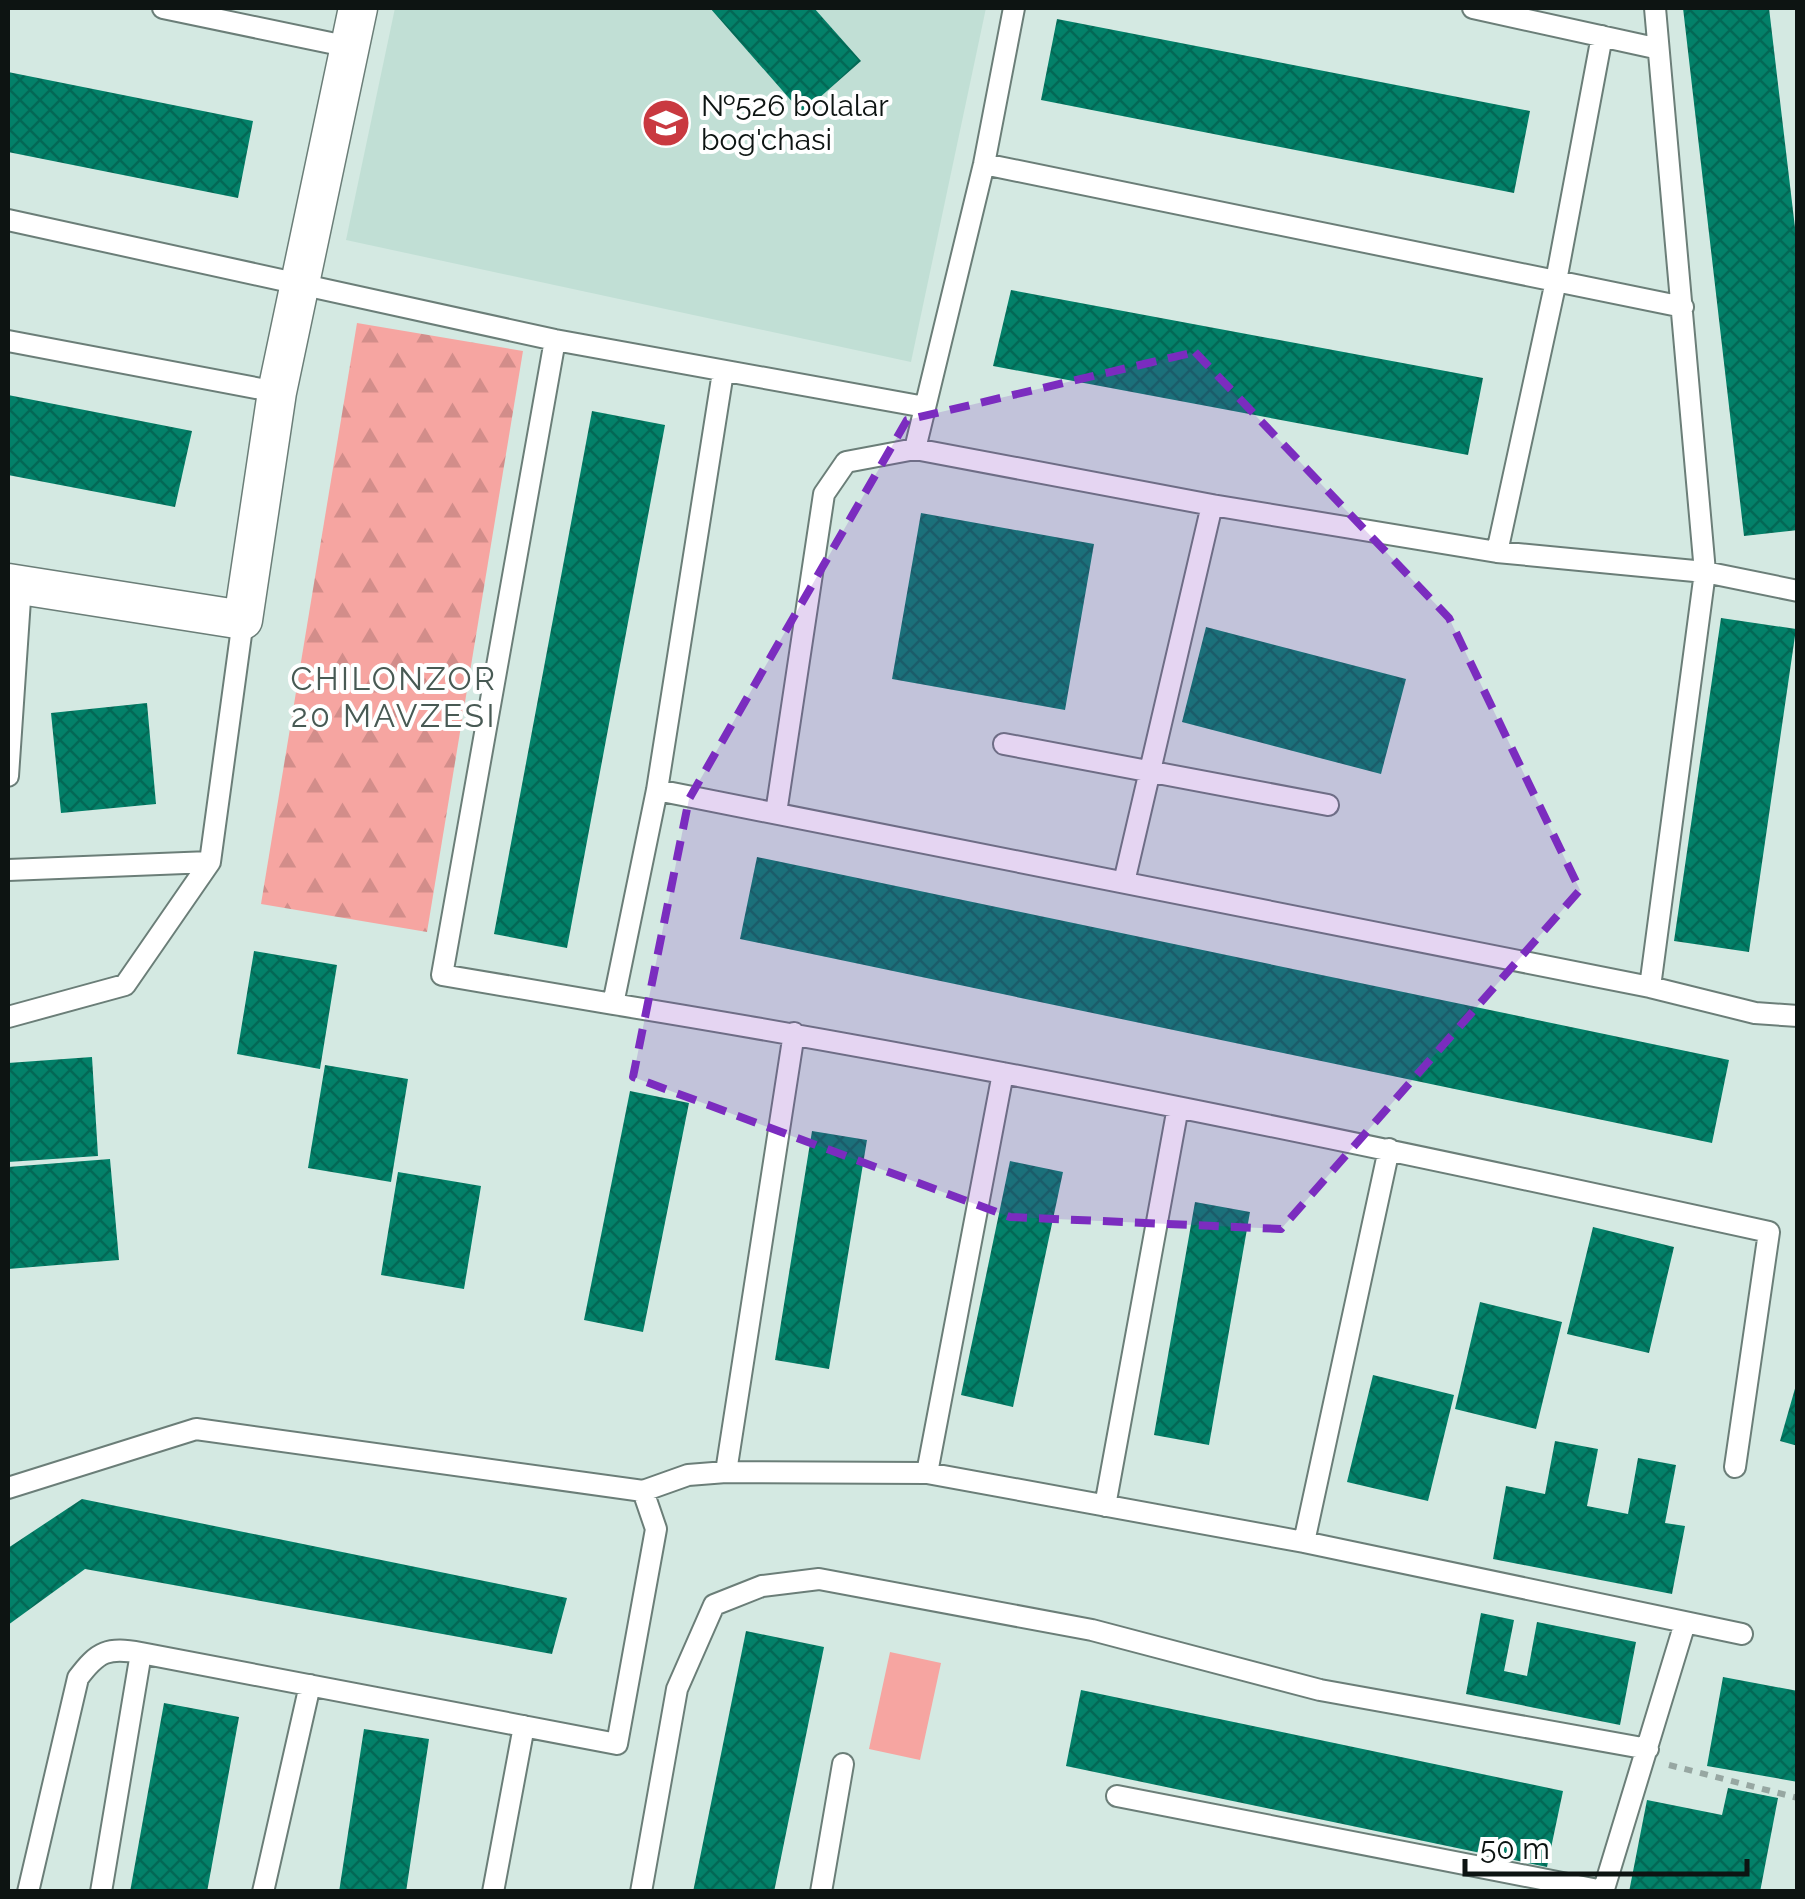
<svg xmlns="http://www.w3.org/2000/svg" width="1805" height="1899" font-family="Raleway,sans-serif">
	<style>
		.built { fill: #c1dfd5 }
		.grass { fill: #f6a5a1 }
		.forest { fill: url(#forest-firs) }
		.building { fill: url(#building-cross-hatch) }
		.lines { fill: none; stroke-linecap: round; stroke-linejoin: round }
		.service-casing { stroke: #6b7e78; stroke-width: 24 }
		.minor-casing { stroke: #6b7e78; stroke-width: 41 }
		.path { stroke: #97a7a2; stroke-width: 6; stroke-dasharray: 8 8; stroke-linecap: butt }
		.service { stroke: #fff; stroke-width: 20 }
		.minor { stroke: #fff; stroke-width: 38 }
		.marked { fill: #7b2cbf; fill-opacity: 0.2; stroke: #7b2cbf; stroke-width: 8; stroke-dasharray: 20 12; stroke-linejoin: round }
		.labels { text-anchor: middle; stroke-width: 8; stroke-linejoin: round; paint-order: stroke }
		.poi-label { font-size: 30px; fill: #0d1412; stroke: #fff; text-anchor: start }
		.neighbourhood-label { font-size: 32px; letter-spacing: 2.5px; fill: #485a54; stroke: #fff }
	</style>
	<defs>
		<pattern id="forest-firs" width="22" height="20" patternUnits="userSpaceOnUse" patternTransform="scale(2.5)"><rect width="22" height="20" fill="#f6a5a1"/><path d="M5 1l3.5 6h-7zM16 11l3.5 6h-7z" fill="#d28d8a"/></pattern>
		<pattern id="building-cross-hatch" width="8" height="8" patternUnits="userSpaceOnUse" patternTransform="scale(2.5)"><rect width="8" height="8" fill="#038169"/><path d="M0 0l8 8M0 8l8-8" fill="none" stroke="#036855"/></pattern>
	</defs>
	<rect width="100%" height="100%" fill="#d4e9e2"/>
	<path class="built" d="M395,8h591l-75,354 -565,-122z"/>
	<path class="grass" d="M890,1652l51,11 -21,97 -51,-11z"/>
	<path class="forest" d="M357,323l166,28 -96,581 -166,-28z"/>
	<path class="building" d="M710,8h104l47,53 -59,52z
		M1683,8h86l29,245v277l-54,6z
		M1057,19l473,92 -16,82 -473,-93z
		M8,72l245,49 -15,77 -230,-46z
		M1011,290l472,88 -15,77 -475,-89z
		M8,395l184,36 -17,76 -167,-32z
		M592,411l73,14 -98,523 -73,-14z
		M921,513l173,31 -29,166 -173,-31z
		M1721,618l75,11 -47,323 -75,-11z
		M1206,627l200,52 -25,95 -199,-52z
		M147,703l9,101 -95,9 -10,-100z
		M757,857l972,203 -17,83 -972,-204z
		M254,951l83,14 -17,104 -83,-15z
		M92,1057l6,99 -90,6v-99z
		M325,1065l83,14 -17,103 -83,-14z
		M630,1091l59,12 -46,229 -59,-12z
		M812,1131l55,9 -38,229 -54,-9z
		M110,1159l9,101 -111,9v-102z
		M1010,1161l53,11 -50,235 -52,-12z
		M398,1172l83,14 -17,103 -83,-14z
		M1195,1202l55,10 -41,233 -55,-10z
		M1593,1227l81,20 -25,106 -82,-19z
		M1480,1302l82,20 -26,107 -81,-20z
		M1373,1375l81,20 -26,106 -81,-19z
		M1798,1378v68l-18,-5z
		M1555,1441l43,8 -11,57 41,8 10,-56 38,7 -11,58 20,3 -13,68 -179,-35 13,-73 39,8z
		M82,1499l485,99 -15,56 -467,-85 -77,56v-77z
		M1481,1613l33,7 -10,51 23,5 10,-54 99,20 -16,83 -154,-31z
		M746,1631l78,16 -50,245h-81z
		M1723,1677l75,14v91l-91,-16z
		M1081,1690l482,101 -16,76 -481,-101z
		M164,1703l75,14 -32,175h-77z
		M364,1729l65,10 -23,153h-67z
		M1728,1788l50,10 -18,94h-131l18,-92 75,15z"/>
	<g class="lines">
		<g class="service-casing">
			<path id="service" d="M163,8l187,39
				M1473,8l182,40
				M984,164l699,143
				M8,220l547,120 370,67
				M555,340l-113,635 171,29
				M8,341l269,51
				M723,372l-66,418 -44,214c388,63 772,144 1156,228l-34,235
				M915,449l69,-285 30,-156
				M1497,552l59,-271 46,-245
				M1004,744l324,61
				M8,776l13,-191
				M657,790l993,197 105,26 43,3
				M776,813l48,-319 22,-32 69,-13 297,56 285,47 208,20 93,19
				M8,870l202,-8 33,-242
				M1124,882l88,-377
				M1650,987l55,-415 -50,-564
				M8,1017l117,-32 85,-123
				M726,1472l68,-439
				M927,1473l76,-400
				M8,1488l188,-59 447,62 45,-16 38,-3 201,1 377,69 438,92
				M1105,1506l73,-399
				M1304,1542l85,-393
				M1117,1796l486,95
				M28,1892l50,-214c20,-27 30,-31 63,-25
				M101,1892l40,-239 476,91 39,-215 -13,-38
				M263,1892l47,-207
				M493,1892l31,-166
				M641,1892l36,-203 37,-84 48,-19 57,-7 273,51 228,60 328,59
				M821,1892l22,-128
				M1603,1892l82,-269"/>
		</g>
		<g class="minor-casing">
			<path id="minor" d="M8,583l235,37 34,-228 81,-384"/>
		</g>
		<path class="path" d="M1669,1765l129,33"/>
		<use href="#service" class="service"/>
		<use href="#minor" class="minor"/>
	</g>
	<path class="marked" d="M1195,352l254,266 131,272 -299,339 -271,-12 -377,-140 56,-278 218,-379z"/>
	<defs>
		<g id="school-disc" transform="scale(2.5)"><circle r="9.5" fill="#c93940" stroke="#fff"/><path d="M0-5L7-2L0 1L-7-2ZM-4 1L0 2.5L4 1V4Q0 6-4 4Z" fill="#fff"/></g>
	</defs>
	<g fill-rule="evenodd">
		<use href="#school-disc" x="666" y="123"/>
	</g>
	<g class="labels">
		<g class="poi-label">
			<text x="701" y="116">№526 bolalar<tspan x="701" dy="34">bog'chasi</tspan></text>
		</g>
		<g class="neighbourhood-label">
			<text x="394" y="690">CHILONZOR<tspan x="394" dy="37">20 MAVZESI</tspan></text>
		</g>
	</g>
	<rect width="1805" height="1899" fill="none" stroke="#0d1412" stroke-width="20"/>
	<path d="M1465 1859v15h282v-15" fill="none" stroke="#0d1412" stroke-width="5"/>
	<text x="1480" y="1859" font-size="30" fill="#0d1412" stroke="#ffffff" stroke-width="8" paint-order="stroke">50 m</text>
</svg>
